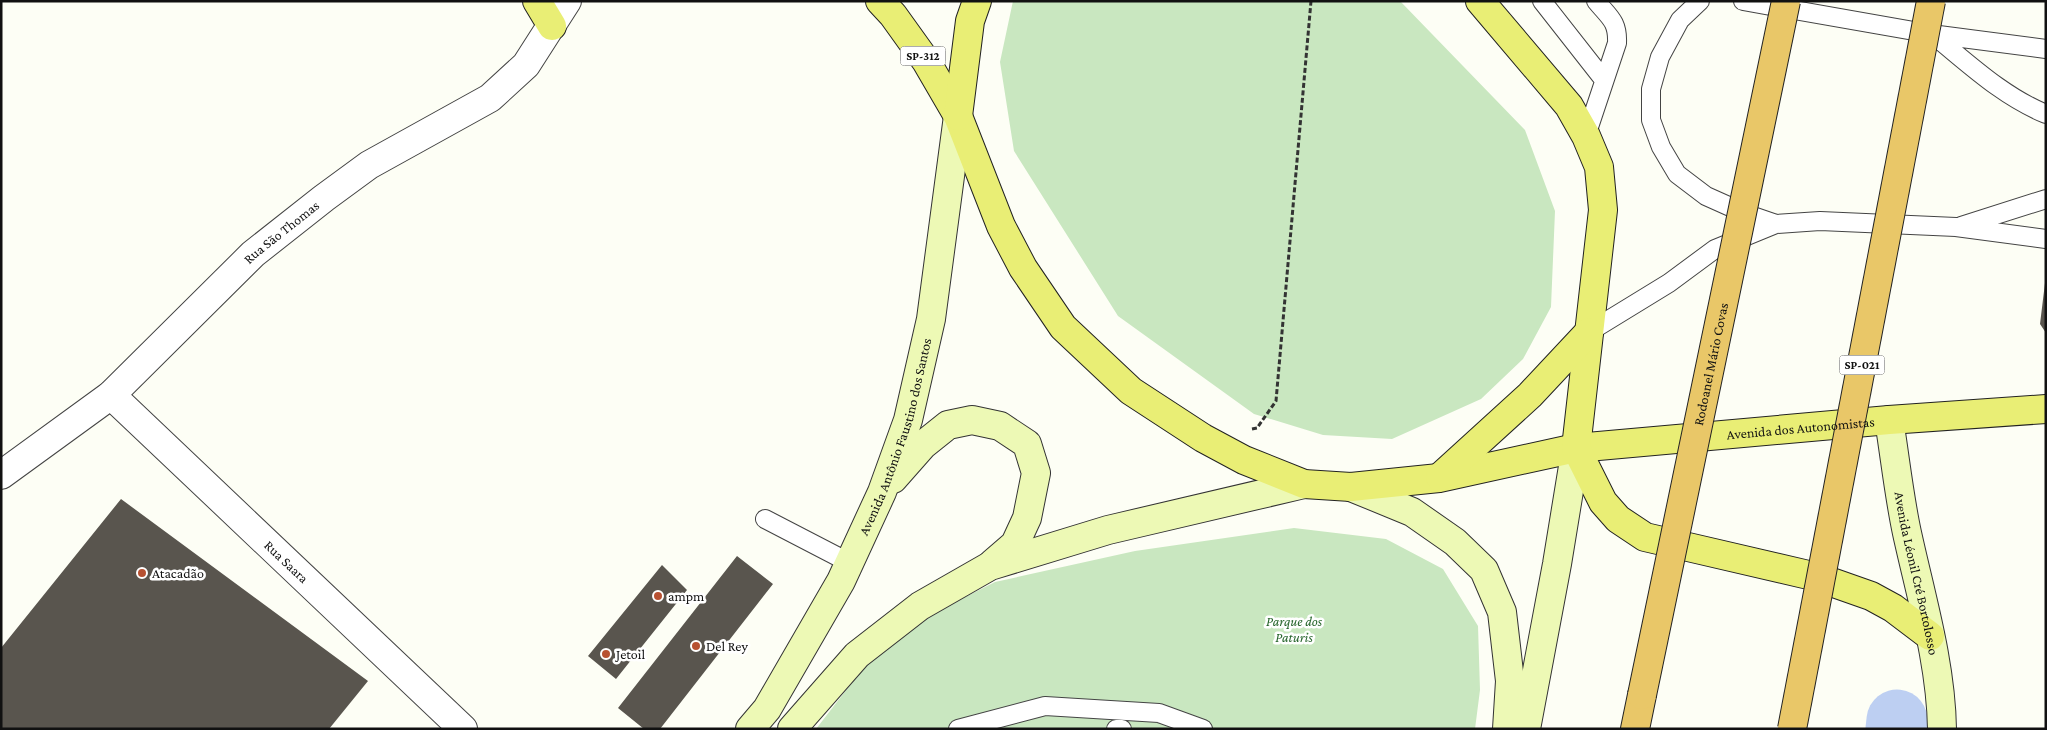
<svg xmlns="http://www.w3.org/2000/svg" width="2047" height="730" font-family="'Crimson Pro',serif">
	<style>
		.green { fill: #c9e7c0 }
		.lines { fill: none; stroke-linecap: round; stroke-linejoin: round }
		.river { stroke: #bdcff2; stroke-width: 61 }
		.building { fill: #59554e }
		.lane-casing { stroke: #444; stroke-width: 20 }
		.street-casing { stroke: #444; stroke-width: 30 }
		.secondary-casing { stroke: #333; stroke-width: 30 }
		.primary-casing { stroke: #222; stroke-width: 30 }
		.highway-casing { stroke: #222; stroke-width: 30 }
		.path { stroke: #333; stroke-width: 3; stroke-dasharray: 5 2.5; stroke-linecap: butt }
		.lane { stroke: #fff; stroke-width: 18 }
		.street { stroke: #fff; stroke-width: 28 }
		.secondary { stroke: #edf9b5; stroke-width: 28 }
		.primary { stroke: #e9ee75; stroke-width: 28 }
		.highway { stroke: #e9c768; stroke-width: 28 }
		.highway-bridge-casing { stroke: #222; stroke-width: 30; stroke-linecap: butt }
		.highway-bridge { stroke: #e9c768; stroke-width: 28 }
		.poi-dot { fill: #b75132; stroke: #fff; stroke-width: 2 }
		.labels { text-anchor: middle; stroke-width: 5; stroke-linejoin: round; paint-order: stroke }
		.shield { fill: #fff; stroke: #585858; stroke-width: 1 }
		.shield-label { font-size: 12px; font-weight: bold; fill: #111 }
		.street-label { font-size: 14px; fill: #111; stroke: #fff }
		.poi-label { font-size: 14px; fill: #111; stroke: #fff; text-anchor: start }
		.park-label { font-size: 14px; font-style: italic; fill: #25642a; stroke: #fff }
	</style>
	<rect width="100%" height="100%" fill="#fdfef5"/>
	<path class="green" d="M1013,1h387l125,129 30,81 -4,96 -28,52 -42,40 -89,40 -69,-4 -69,-21 -136,-98 -104,-165 -14,-89z
		M1294,528l92,11 57,30 35,57 2,64 -5,39h-659l72,-93 107,-54 140,-31z"/>
	<g class="lines">
		<path class="river" d="M1896,729l1,-9"/>
	</g>
	<path class="building" d="M2045,283l1,1v49l-6,-9z
		M121,499l247,182 -39,48h-328v-81z
		M737,556l36,28 -113,145h-16l-26,-21z
		M662,565l25,25 -71,89 -28,-23z"/>
	<g class="lines">
		<g class="lane-casing">
			<path id="lane" d="M1542,1l62,79
				M1700,1l-20,19 -20,37 -9,32v31l10,27 16,27 29,22 38,17 32,11
				M1743,1l188,33 115,15
				M1932,34c36,29 70,62 114,80
				M1586,136l31,-93c1,-22 -8,-26 -21,-42
				M1961,226l85,-27
				M1589,332l80,-49 46,-34 61,-25 44,-3 136,6 90,12
				M765,519l85,44
				M958,729l87,-23 114,7 44,16
				M1116,729h6"/>
		</g>
		<g class="street-casing">
			<g id="street">
				<path id="s1" d="M111,395l352,334"/>
				<path id="s2" d="M1,475l110,-80 142,-141 71,-56 45,-33 121,-67 36,-33 41,-64"/>
			</g>
		</g>
		<g class="secondary-casing">
			<g id="secondary">
				<path id="s3" d="M1889,420c6,37 10,76 18,113 14,64 34,130 35,196"/>
				<path d="M893,479l30,-34 25,-20 24,-5 28,6 27,18 9,29 -9,45 -12,26 -22,19"/>
				<path d="M1351,487l61,25 43,30 29,28 18,42 8,69 -3,48"/>
				<path id="s4" d="M750,729l17,-20 74,-128 41,-89 26,-72 23,-101 27,-203"/>
				<path d="M792,729l65,-74 63,-49 70,-40 118,-36 196,-46"/>
				<path d="M1526,729l31,-165 19,-116"/>
			</g>
		</g>
		<g class="primary-casing">
			<g id="primary">
				<path d="M537,1l15,25"/>
				<path id="s5" d="M880,1l13,14 33,46 32,55 43,110 22,42 40,59 68,64 72,47 41,22 60,24 47,3 88,-9 137,-30 313,-28 157,-11"/>
				<path d="M1480,1l89,105 17,30 13,31 4,43 -27,238 27,54 15,17 27,18 172,40 54,19 22,12 37,28"/>
				<path d="M958,116l12,-95 7,-20"/>
				<path d="M1440,477l90,-82 59,-63"/>
			</g>
		</g>
		<g class="highway-casing">
			<path id="highway" d="M1635,729l7,-34"/>
		</g>
		<path class="path" d="M1252,429l5,-1 19,-27 35,-400"/>
		<use href="#lane" class="lane"/>
		<use href="#street" class="street"/>
		<use href="#secondary" class="secondary"/>
		<use href="#primary" class="primary"/>
		<use href="#highway" class="highway"/>
		<g class="highway-bridge-casing">
			<g id="highway-bridge">
				<path id="s6" d="M1642,695l144,-694"/>
				<path d="M1792,729l139,-728"/>
			</g>
		</g>
		<use href="#highway-bridge" class="highway-bridge"/>
	</g>
	<g class="poi-dot">
		<circle cx="142" cy="573" r="5"/>
		<circle cx="658" cy="596" r="5"/>
		<circle cx="696" cy="646" r="5"/>
		<circle cx="606" cy="654" r="5"/>
	</g>
	<g class="labels">
		<g class="shield">
			<rect x="900.5" y="46.5" width="45" height="19" rx="4"/>
			<rect x="1839.5" y="355.5" width="45" height="19" rx="4"/>
		</g>
		<g class="shield-label">
			<text x="923" y="60">SP-312</text>
			<text x="1862" y="369">SP-021</text>
		</g>
		<g class="street-label">
			<text dy="5" stroke="none"><textPath href="#s2" startOffset="372">Rua São Thomas</textPath></text>
			<text dy="5" stroke="none"><textPath href="#s6" startOffset="338">Rodoanel Mário Covas</textPath></text>
			<text dy="5" stroke="none"><textPath href="#s5" startOffset="1168">Avenida dos Autonomistas</textPath></text>
			<text dy="5" stroke="none"><textPath href="#s4" startOffset="329">Avenida Antônio Faustino dos Santos</textPath></text>
			<text dy="5" stroke="none"><textPath href="#s1" startOffset="242">Rua Saara</textPath></text>
			<text dy="5" stroke="none"><textPath href="#s3" startOffset="156">Avenida Léonil Cré Bortolosso</textPath></text>
		</g>
		<g class="poi-label">
			<text x="152" y="578">Atacadão</text>
			<text x="668" y="601">ampm</text>
			<text x="706" y="651">Del Rey</text>
			<text x="616" y="659">Jetoil</text>
		</g>
		<g class="park-label">
			<text x="1294" y="626">Parque dos<tspan x="1294" dy="16">Paturis</tspan></text>
		</g>
	</g>
	<rect width="2047" height="730" fill="none" stroke="#111111" stroke-width="5"/>
</svg>
